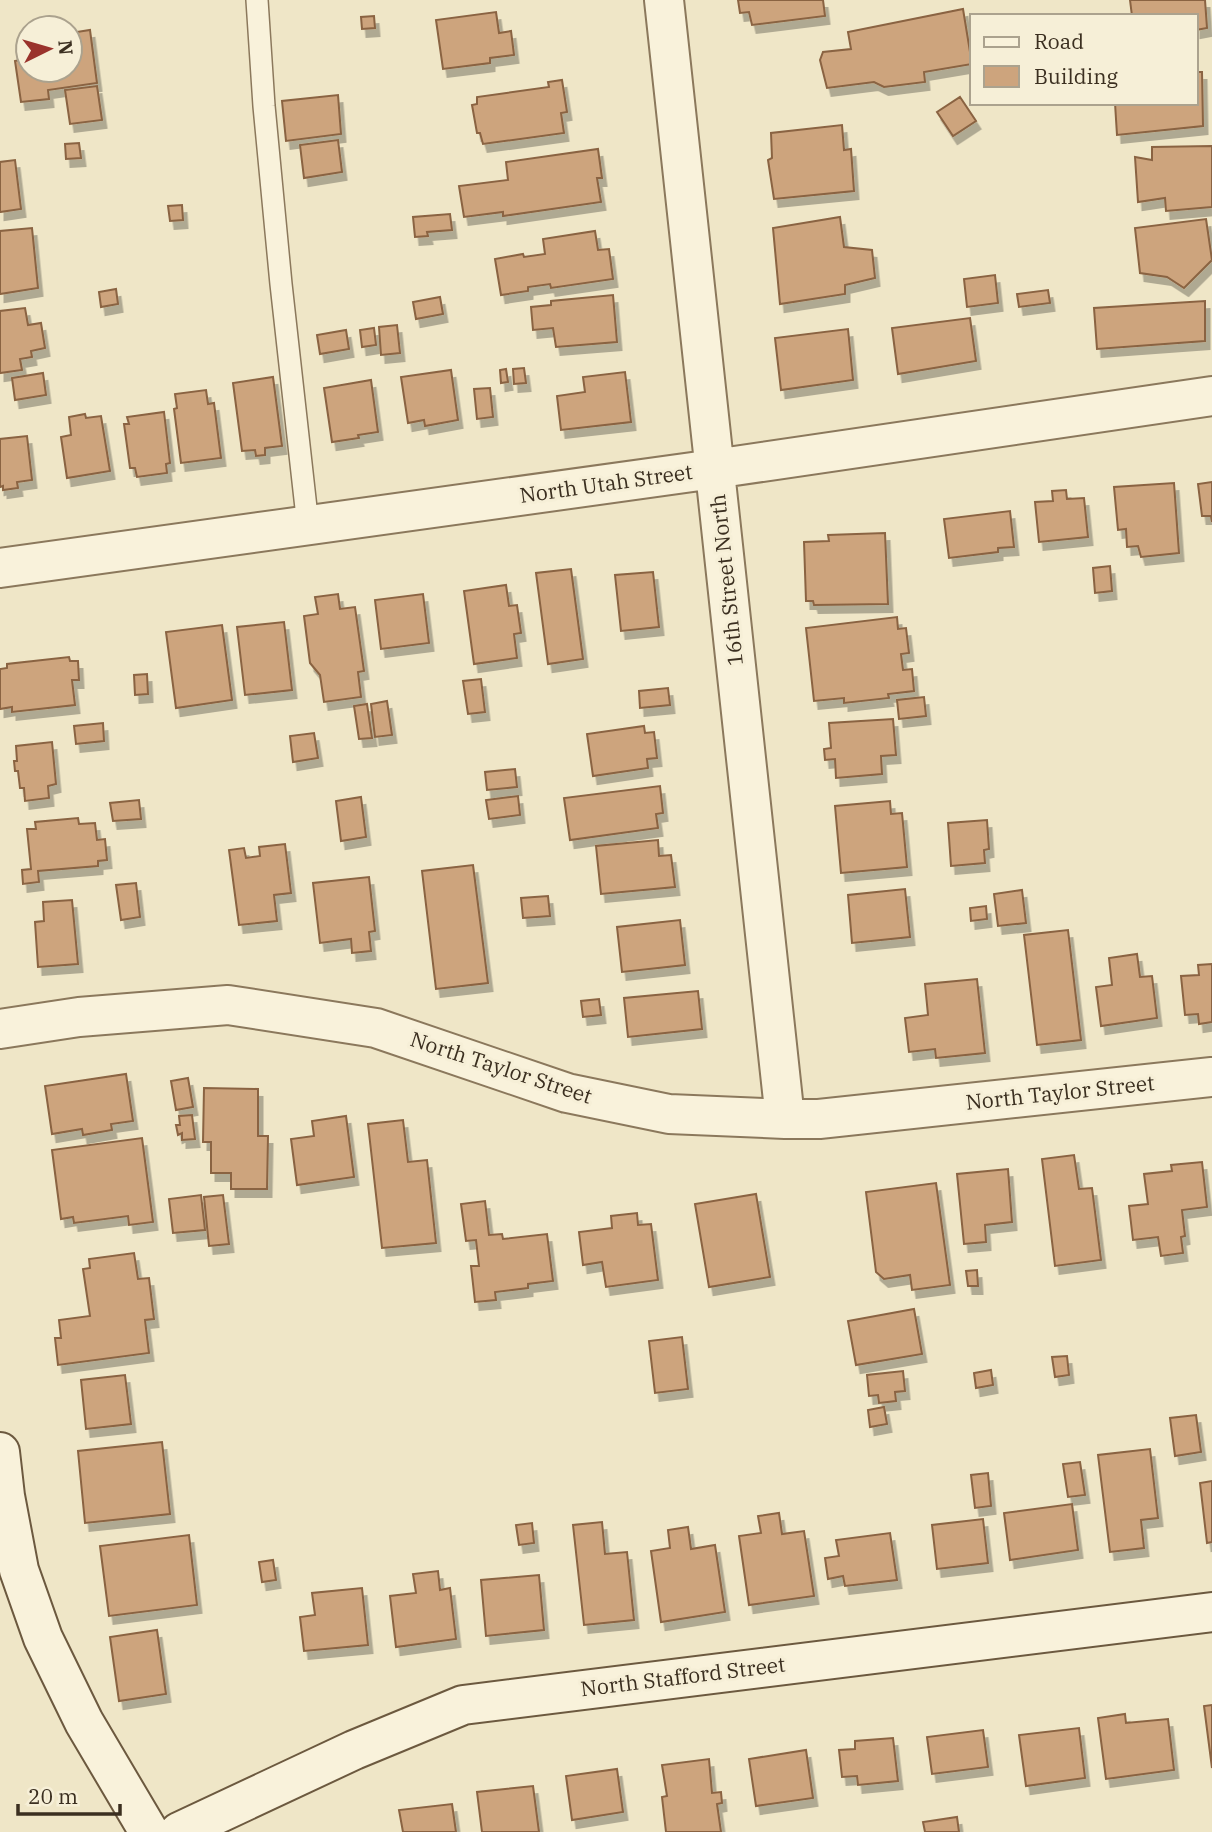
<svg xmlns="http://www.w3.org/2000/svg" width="1212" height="1832" font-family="'IBM Plex Serif',serif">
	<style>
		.building { fill: #cda47d; stroke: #8a6342; stroke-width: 2; filter: url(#shadow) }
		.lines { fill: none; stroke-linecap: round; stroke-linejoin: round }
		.lane-casing { stroke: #8b785c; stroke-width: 24 }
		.street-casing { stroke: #8b785c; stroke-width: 42 }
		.secondary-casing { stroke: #6c593f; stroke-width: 42 }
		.lane { stroke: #f9f2db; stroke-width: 21 }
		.street { stroke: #f9f2db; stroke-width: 38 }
		.secondary { stroke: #f9f2db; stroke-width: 38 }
		.labels { text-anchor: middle; stroke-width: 6; stroke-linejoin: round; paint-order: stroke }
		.street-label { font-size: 21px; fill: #3b2f20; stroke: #f6efd7 }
	</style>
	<defs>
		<filter id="shadow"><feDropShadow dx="4.5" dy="8" stdDeviation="0" flood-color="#0004"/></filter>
	</defs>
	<rect width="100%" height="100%" fill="#efe6c7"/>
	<path class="building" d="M738,0h85l2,16 -73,9 -3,-13 -9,1z
		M1130,0h75l2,28 -11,2v-14h-64z
		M963,9l9,55 -48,8 1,10 -41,5 -10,-5 -47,6 -7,-28 3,-8 28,-3 -3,-17z
		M496,12l3,21 12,-2 3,24 -24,3v5l-47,6 -7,-49z
		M374,16l1,12 -13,1 -1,-12z
		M47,23l1,5h-20v42h42v-37l20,-3 7,53 -49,7 1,9 -28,3 -6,-41 9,-2 -3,-26 6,-7z
		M1196,72h6l1,54 -86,9 -2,-32h81z
		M562,80l5,32 -6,1 3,20 -81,11 -3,-11h-3l-5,-28 5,-1v-7l72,-10 -1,-5z
		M97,86l5,34 -32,4 -5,-34z
		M338,95l3,39 -55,7 -4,-40z
		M960,97l16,24 -23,15 -16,-24z
		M842,125l2,25 7,-1 3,42 -80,8 -6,-39 4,-2 -1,-25z
		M338,140l4,32 -38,6 -4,-33z
		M79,143l2,15 -15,1 -1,-15z
		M1212,146v61l-46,4 -1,-13 -27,4 -3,-45 17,3v-13z
		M598,149l4,29h-5l4,24 -98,14v-4l-39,5 -5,-31 49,-6 -2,-18z
		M15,160l6,49 -21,3v-50z
		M182,205l1,15 -13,1 -2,-15z
		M450,214l2,16 -25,2 1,4 -13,1 -2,-20z
		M840,217l4,30 28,3 3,28 -30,7v9l-65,10 -7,-76z
		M1206,219l6,41 -28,28 -17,-11 -27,-4 -5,-45z
		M32,228l6,60 -38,6v-63z
		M595,231l3,19 11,-1 4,30 -62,9 -1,-4 -22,3v4l-27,4 -6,-36 28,-5 1,3 21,-3 -2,-15z
		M995,275l3,28 -31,4 -3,-28z
		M116,289l2,15 -17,3 -2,-15z
		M1048,290l2,13 -31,4 -2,-13z
		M613,295l4,47 -61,5 -3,-19 -20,2 -2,-23 20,-2v-4z
		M440,297l3,17 -27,5 -3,-17z
		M1205,301v40l-108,8 -3,-41z
		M25,308l3,17 13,-2 4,25 -14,3 1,6 -12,2 2,11 -22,3v-62z
		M970,318l6,43 -78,13 -6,-46z
		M397,325l3,28 -19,2 -2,-28z
		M374,328l2,17 -14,2 -2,-17z
		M848,329l5,51 -72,10 -6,-52z
		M346,330l3,19 -29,5 -3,-19z
		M524,368l2,15 -12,1 -1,-15z
		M506,369l2,13 -7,1 -1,-13z
		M451,370l7,50 -33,6 -1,-6 -16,3 -7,-46z
		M625,372l6,50 -70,8 -4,-34 28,-4 -2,-15z
		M43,373l3,22 -31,5 -3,-22z
		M273,377l9,69 -17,2v7l-9,1 -1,-6 -13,1 -9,-68z
		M371,380l7,52 -20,3 1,3 -27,4 -8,-54z
		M490,388l3,29 -16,2 -3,-30z
		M206,390l2,14 6,-1 7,55 -40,5 -7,-54 3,-1 -2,-14z
		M164,412l6,51 -4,1 1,9 -30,4 -2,-9h-5l-6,-44h5l-2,-7z
		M85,414l1,4 15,-2 9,55 -43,7 -6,-41 10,-2 -2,-18z
		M27,436l5,44 -15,2 1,6 -15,2v-4l-3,1v-48z
		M1212,482v40l-1,-6h-9l-4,-32z
		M1174,483l5,70 -38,4 -3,-11 -11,1 -1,-18 -8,1 -4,-43z
		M1066,490l1,9 17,-1 4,39 -49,5 -4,-40 18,-1 -1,-10z
		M1010,511l4,36 -16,1v4l-49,6 -5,-39z
		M885,533l3,71 -74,1 -1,-4h-7l-2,-59 25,-1 -1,-6z
		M1110,566l2,25 -17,2 -2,-25z
		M571,569l12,90 -35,5 -12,-91z
		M653,572l6,55 -38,4 -6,-56z
		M506,585l3,21 8,-1 4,28 -7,1 3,24 -43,6 -10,-73z
		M338,594l2,15 15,-2 9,64 -6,1 3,25 -37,5 -4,-27 -10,-12 -6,-47 14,-2 -3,-17z
		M423,594l6,49 -48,6 -6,-49z
		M897,617l1,12 8,-1 3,25 -8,1 2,16 9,-1 2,22 -26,3 1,4 -45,5v-5l-30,3 -8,-73z
		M284,622l8,68 -47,5 -8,-68z
		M222,625l10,75 -56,8 -10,-76z
		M69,657l1,4h8l1,19h-7l3,25 -63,7v-5l-12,2v-40l7,-1v-4z
		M147,674l1,20 -13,1 -1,-20z
		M481,679l4,33 -17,2 -5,-33z
		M668,688l2,17 -30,3 -1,-17z
		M924,697l2,19 -27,3 -2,-19z
		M387,701l5,34 -17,2 -4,-33z
		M367,704l5,34 -13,1 -5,-33z
		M893,719l3,36 -15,1 1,18 -46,4 -1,-19 -10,1 -1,-11 7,-1 -2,-25z
		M103,723l1,18 -28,3 -2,-18z
		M644,726l1,7 9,-1 3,26 -10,1 1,9 -55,8 -6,-42z
		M314,733l4,25 -25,4 -3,-26z
		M52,742l4,42 -8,2 1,12 -24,3 -1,-13h-4l-2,-17h-3l-1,-10h3l-1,-15z
		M515,769l2,18 -30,3 -2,-18z
		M660,786l3,27 -7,1 2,14 -88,12 -6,-42z
		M518,796l2,19 -31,4 -3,-19z
		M361,797l5,40 -25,4 -5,-40z
		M139,800l2,19 -28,2 -3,-18z
		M890,801l1,13 11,-1 5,54 -66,6 -6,-67z
		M78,818l1,6 16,-1 2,17 8,-1 2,21 -9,1v5l-60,5 1,11 -16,2 -1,-14 9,-1 -4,-40h9l-1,-7z
		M987,820l2,29 -5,1 1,13 -34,3 -3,-43z
		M658,840l1,16 12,-1 4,32 -74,7 -5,-48z
		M285,844l6,49 -17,2 3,26 -38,4 -10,-75 15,-2 2,10 14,-2 -1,-9z
		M473,865l15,118 -52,6 -14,-118z
		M369,877l6,54 -6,1 2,19 -19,2 -1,-14 -31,4 -7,-60z
		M136,883l4,34 -19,3 -5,-35z
		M905,889l5,48 -58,6 -4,-48z
		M1022,890l4,33 -28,3 -4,-32z
		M548,896l2,20 -27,2 -2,-20z
		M72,900l6,64 -40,3 -3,-45 9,-1 -1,-19z
		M986,906l1,13 -16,2 -1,-13z
		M680,920l5,45 -63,7 -5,-45z
		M1068,930l13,110 -44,5 -13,-110z
		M1137,954l3,23 12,-1 5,42 -56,8 -5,-39 16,-2 -3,-27z
		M1212,964v58l-13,2 -1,-10 -13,1 -4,-39 18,-1 -1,-10z
		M977,979l8,74 -49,5 -1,-9 -26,3 -4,-34 23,-3 -3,-31z
		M698,991l4,38 -74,8 -4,-39z
		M599,999l2,16 -18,2 -2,-16z
		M126,1074l7,47 -22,3 1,6 -29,5 -1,-6 -30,5 -7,-48z
		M188,1078l5,29 -17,3 -5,-29z
		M204,1088l54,1v47h10l-1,53h-36v-16h-20v-31h-8z
		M192,1115l3,24 -13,1v-7l-4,2 -2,-10h4l-1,-9z
		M346,1116l8,61 -57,8 -6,-46 23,-3 -2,-15z
		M403,1120l5,42 19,-2 9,83 -54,5 -14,-124z
		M142,1138l11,84 -24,3 -1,-9 -54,7 -1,-6 -12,2 -9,-69z
		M1074,1155l5,34 13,-1 9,72 -46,6 -13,-107z
		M1202,1162l5,45 -25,3 3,26 -4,1 2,16 -22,3 -3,-19 -25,3 -4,-34 19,-2 -4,-30 28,-3 -1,-6z
		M1008,1169l4,53 -27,3 1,17 -22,2 -7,-70z
		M936,1183l14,102 -38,5 -2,-15 -26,4 -8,-7 -10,-80z
		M756,1194l14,83 -61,10 -14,-83z
		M201,1195l4,35 -32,3 -4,-34z
		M223,1195l6,49 -20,2 -5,-49z
		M485,1201l4,34 13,-1 1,5 44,-5 6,47 -25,3v4l-33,4 1,8 -21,2 -4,-36h8l-3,-26 -10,1 -5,-37z
		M637,1213l1,12 13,-1 7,56 -52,7 -4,-25 -19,3 -4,-33 33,-4 -1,-12z
		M134,1253l4,26 11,-1 5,41 -9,1 4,33 -91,12 -3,-27h6l-2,-18 31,-4 -7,-47 7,-1 -1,-9z
		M977,1270l1,16h-10l-2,-15z
		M914,1309l8,45 -66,11 -8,-44z
		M682,1337l6,52 -33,4 -6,-52z
		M1067,1356l2,19 -14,2 -3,-20z
		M991,1370l2,15 -17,3 -2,-15z
		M903,1371l2,20 -10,1 1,9 -17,2 -1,-8 -9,1 -2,-21z
		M125,1375l6,49 -45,5 -5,-49z
		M884,1407l3,17 -17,3 -2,-17z
		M1196,1415l5,37 -26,4 -5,-38z
		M162,1442l8,72 -85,9 -7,-72z
		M1150,1449l8,69 -17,2 3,28 -34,4 -12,-97z
		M1080,1462l5,33 -17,2 -5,-33z
		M988,1473l3,33 -16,2 -4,-33z
		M1212,1481v61l-5,1 -7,-60z
		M1072,1504l6,46 -68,10 -6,-47z
		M779,1513l3,21 22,-3 10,65 -65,9 -10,-69 22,-3 -3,-17z
		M983,1519l5,44 -51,6 -5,-44z
		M602,1522l3,32 22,-2 7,68 -50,5 -11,-100z
		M532,1523l2,20 -15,2 -3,-20z
		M688,1527l3,22 24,-4 10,67 -64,10 -10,-71 19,-3 -2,-18z
		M890,1533l7,47 -52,6 -2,-10 -15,3 -3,-21 14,-2 -3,-16z
		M189,1535l8,70 -88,11 -9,-70z
		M273,1560l3,20 -14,2 -3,-20z
		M438,1571l2,19 10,-2 6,51 -60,8 -6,-51 26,-3 -3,-19z
		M539,1575l5,55 -58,6 -5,-56z
		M362,1588l6,57 -64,6 -4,-34 15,-2 -3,-22z
		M157,1630l9,64 -47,7 -9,-64z
		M1212,1705v63l-8,-62z
		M1125,1714l1,9 42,-4 6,51 -68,9 -8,-61z
		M1079,1728l6,50 -59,8 -7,-51z
		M983,1730l5,37 -56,7 -5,-37z
		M893,1738l5,43 -40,4 -1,-9 -15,1 -3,-27 16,-1v-8z
		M806,1750l7,48 -57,8 -7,-47z
		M709,1759l3,34 9,-1 1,11 -5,1 4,28h-55l-4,-35 5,-1 -5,-31z
		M617,1769l6,43 -51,8 -6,-44z
		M533,1786l6,46h-57l-5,-40z
		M452,1804l4,28h-53l-4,-22z
		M957,1817l2,15h-34l-2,-10z"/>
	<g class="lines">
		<g class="lane-casing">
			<path id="lane" d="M257,0l7,106 17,178 27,242"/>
		</g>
		<g class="street-casing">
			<path id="street" d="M664,0l121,1119
				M0,568l714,-99 498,-73
				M0,1029l79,-12 149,-12 148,23 191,65 102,21 116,5h34l393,-42"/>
		</g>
		<g class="secondary-casing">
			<path id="secondary" d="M0,1452l5,44 14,74 24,68 41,84 65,110
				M179,1832l175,-82 109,-45 749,-93"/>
		</g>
		<use href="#lane" class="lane"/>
		<use href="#street" class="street"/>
		<use href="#secondary" class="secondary"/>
	</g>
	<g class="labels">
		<g class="street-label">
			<text transform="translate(606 484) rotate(-8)" y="7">North Utah Street</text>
			<text transform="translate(727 580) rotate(-96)" y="7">16th Street North</text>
			<text transform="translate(501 1068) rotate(18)" y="7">North Taylor Street</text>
			<text transform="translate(1060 1093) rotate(-6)" y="7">North Taylor Street</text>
			<text transform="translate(683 1677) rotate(-7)" y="7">North Stafford Street</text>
		</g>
	</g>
	<rect x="970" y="14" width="228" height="91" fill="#f6efd7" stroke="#aba28e" stroke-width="2"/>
	<rect x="984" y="37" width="35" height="10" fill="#f9f2db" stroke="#aba28e" stroke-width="2"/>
	<text x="1034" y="49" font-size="21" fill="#3b2f20">Road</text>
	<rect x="984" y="66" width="35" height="21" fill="#cda47d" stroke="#aba28e" stroke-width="2"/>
	<text x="1034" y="84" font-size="21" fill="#3b2f20">Building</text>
	<g transform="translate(49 49) rotate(85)"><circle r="33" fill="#f6efd7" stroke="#aba28e" stroke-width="2"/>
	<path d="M0-5L12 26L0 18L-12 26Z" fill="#9a332c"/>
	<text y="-10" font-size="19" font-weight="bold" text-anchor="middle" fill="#3b2f20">N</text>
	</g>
	<path d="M18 1804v10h102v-10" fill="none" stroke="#3b2f20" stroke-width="3.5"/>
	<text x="28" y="1804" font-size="21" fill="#3b2f20" stroke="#f6efd7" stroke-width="5" paint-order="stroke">20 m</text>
</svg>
